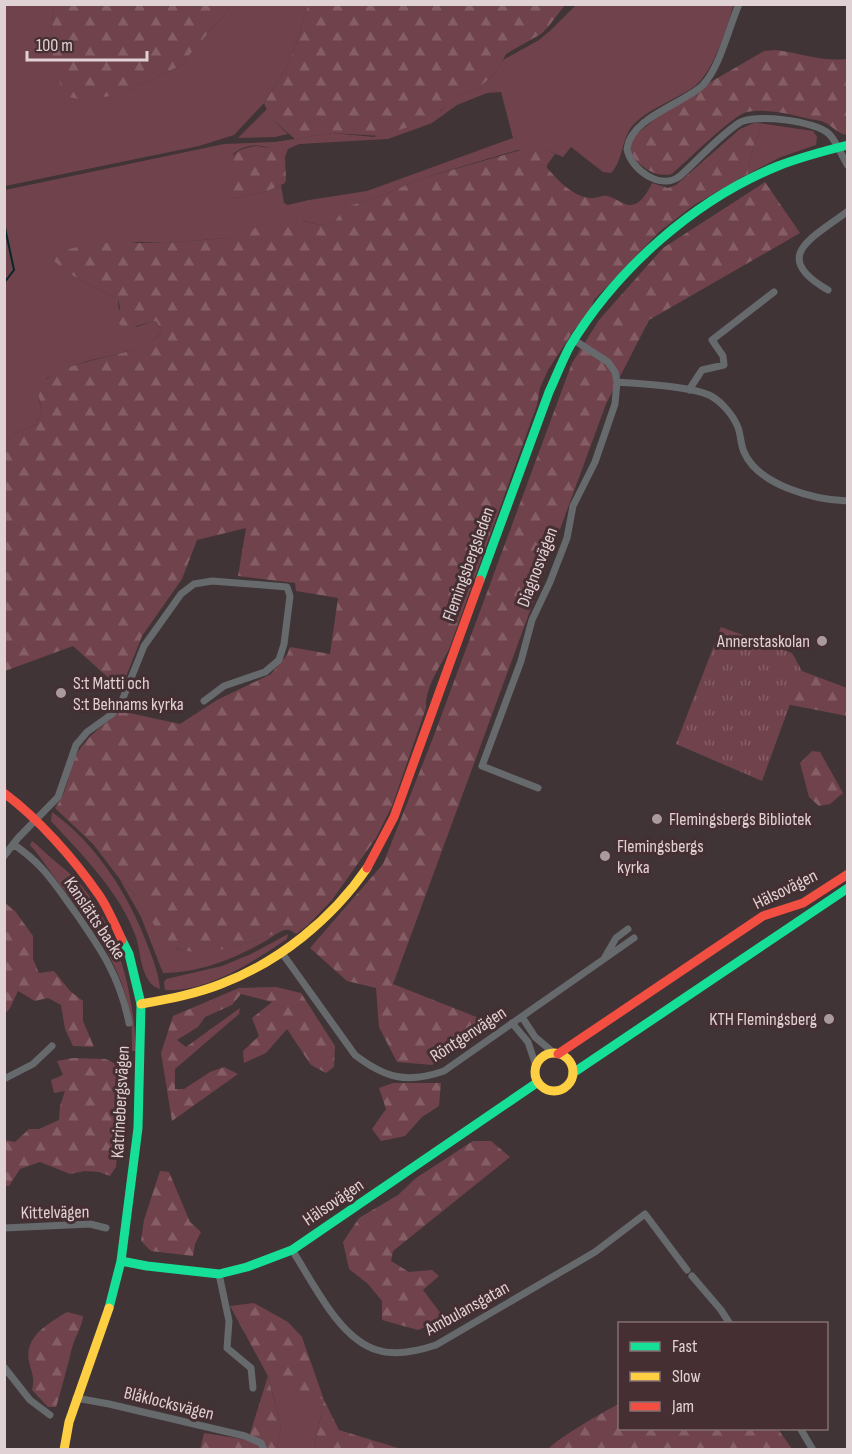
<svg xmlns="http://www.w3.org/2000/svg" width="852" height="1454" font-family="'Sofia Sans Condensed',sans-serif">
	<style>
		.green { fill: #70434c; fill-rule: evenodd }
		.forest { fill: url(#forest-firs) }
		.park { fill: url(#park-tufts) }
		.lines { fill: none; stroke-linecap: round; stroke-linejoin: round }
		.stream { stroke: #062729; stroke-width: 2 }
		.street { stroke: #666a6c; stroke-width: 7 }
		.fast { stroke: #16e098; stroke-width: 9 }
		.slow { stroke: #ffcf43; stroke-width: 9 }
		.jam { stroke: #f24e42; stroke-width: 9 }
		.poi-dot { fill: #a89a9d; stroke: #452f33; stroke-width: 2 }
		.labels { text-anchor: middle; stroke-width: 6; stroke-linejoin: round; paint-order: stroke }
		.street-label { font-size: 18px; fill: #e0d1d4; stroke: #452f33 }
		.poi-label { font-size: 18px; fill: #e0d1d4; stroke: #452f33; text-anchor: start }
	</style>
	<defs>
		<pattern id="forest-firs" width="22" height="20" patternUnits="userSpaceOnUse" patternTransform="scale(1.5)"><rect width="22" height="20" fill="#70434c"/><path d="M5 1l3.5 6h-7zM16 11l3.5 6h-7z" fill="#845d65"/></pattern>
		<pattern id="park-tufts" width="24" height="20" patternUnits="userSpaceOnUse" patternTransform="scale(1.5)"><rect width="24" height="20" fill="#70434c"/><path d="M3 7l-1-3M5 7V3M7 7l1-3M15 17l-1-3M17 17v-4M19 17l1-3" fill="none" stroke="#845d65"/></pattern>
	</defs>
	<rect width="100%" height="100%" fill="#403436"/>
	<path class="green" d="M5,5h49l-4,36 34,59 42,-9 54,-25 52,-61h76l-13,43 -12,25 -19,30 -30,32 -35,11 -194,40z
		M576,5h156l1,1c-6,22 -20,66 -38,80 -18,13 -43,21 -60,37 -14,13 -11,37 -24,50l-8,-1 -32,-25 -8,10 -20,-8 -25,1 -98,29 -41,18 -33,10 -11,14 -8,3 -8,1 -16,-4 -70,19 -6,-2 -61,5 -27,-1 -89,12c10,19 49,35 68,45l1,13 17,15 18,-6h2l6,10c-15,22 -58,24 -81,32 -12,4 -23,10 -34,15l-8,21 3,13 -7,13 -22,10 -8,10v-255l219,-46 51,-2 57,-9 42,4 67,-26 8,-9 10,-7 17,-5 20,-17 7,-13 36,-20 13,-11zM501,92l12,46 -146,53 -58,9 -21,5 -4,-2 -3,-18 -13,6 -36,8 1,-45c15,-13 37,-10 52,3l3,-8 11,-5 89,-5 44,-16 25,-18 30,-12z
		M268,108l3,10 17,16 -13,3 -37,1z
		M759,123l54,8 4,6 -1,8 -35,12 -33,17 2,-16 11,-31z
		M52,812c46,33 78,85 97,137 5,13 10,26 11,40 -19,-5 -19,-36 -24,-52 -16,-45 -53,-81 -85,-116z
		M32,841c6,4 11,10 17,15 10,9 22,17 31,28 38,44 54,109 56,167h-4c0,-14 0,-28 -3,-42 -9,-47 -42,-90 -71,-127 -10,-13 -17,-25 -28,-37z
		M119,878l19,20 39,51c34,8 69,-6 101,-16 -33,22 -75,40 -115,40l-22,-56z
		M288,934l-1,5c-33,22 -80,54 -122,51l-1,-8 2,-3 56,-13 29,-12z
		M268,1376l56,24 -10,49h-37l4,-24z"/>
	<path class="forest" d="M54,5v-1l178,1 -52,61 -54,25 -16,5 -26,4 -20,-4 -9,-29 -5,-26z
		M308,5v-1l257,1 -17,22 -7,7 -35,20 -10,19 -20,17 -17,5 -30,25 -48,16 -49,-3 -37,6 -24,-21 -7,-15 19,-30 12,-25z
		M776,50c25,3 46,12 71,9v76c-10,-1 -16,-11 -26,-14 -23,-4 -51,-14 -74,-9 -14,3 -61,50 -75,62 -18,4 -30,-7 -41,-19l-1,-9 2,-8 23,-19 54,-36 55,-32z
		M754,123h5l2,4 -11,31 -2,16 -54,31 -35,27 -65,68 -10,27h-8l-28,43 -8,18 -3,17 -88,244c-9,18 -24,38 -23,59l-34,98 -16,32 -44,62 -24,25 -12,9c-7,-6 -11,-5 -18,-1 -33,10 -86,33 -115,7l-25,-42 -19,-20 -26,-34 -38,-36c13,-17 12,-30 19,-48 9,-22 29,-34 46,-49l60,13 37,-24 54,-26 16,-19 3,-8 40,7 8,-56 -42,-7 -1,-8 -57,-7 8,-48 -49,12 -15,39 -40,57 -21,53 -48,-43 -68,25v-226l8,-10 22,-10 7,-13 -4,-20c13,-38 103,-29 124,-61l-6,-10h-2l-25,7 -9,-3 -3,-6 3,-12 -2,-8c-19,-10 -58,-26 -69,-45l45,-11h72l61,-5 7,2 23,-13 29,-8h8l25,6 8,-1 8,-3 10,-14 34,-10 41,-18 108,-31 15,1 12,5 -8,11v3c12,13 24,27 42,30 7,1 13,-3 18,-2 7,1 12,6 18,8 14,5 22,-11 27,-21l16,5 8,-3 64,-56z
		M257,146l19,3 9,8 1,22 -1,4 -17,8 -36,8 -4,-2c2,-30 -6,-47 29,-51z
		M765,182l35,51 -151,87 -43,84 -213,580 96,38 -34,29 -23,14 -35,-3 -18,-35 -3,-39 -29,-7 -37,-33 73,-84 50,-126 139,-375 27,-43 64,-72z
		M802,671l45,17v28l-61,-12z
		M812,751l8,1 23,41 -13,11 -11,2 -10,-9 -9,-34z
		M5,903l10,8 18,25v23l6,14 15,-2 16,20 13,10v20l11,26 -21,-1 -8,-17 -4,-24 -13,-7 -13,3 -17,-10 -8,17 -5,6z
		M276,987l25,6 34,53 -1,21 -8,6 -15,-8 -24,-36 -21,24 -22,10 -1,-12 16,-15 -7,-18 20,-16 -31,-8 -9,11 -27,12 -7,10 -21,13 9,7 54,-39 -1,6 -64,55v20h9l26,-17 14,-5 14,7 -66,47 -11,-68 12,-37 66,-28z
		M73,1058l33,1 15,8 1,27 -6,73 -6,9 -11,-4 -14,-1 -15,3 -30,-12 -20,7 -11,17h-4v-46l10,2 14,-13h10l20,-9 1,-14 5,-15 -11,2 -3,-13 12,-5 -6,-14z
		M393,1083h48l-2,23 -17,11 -17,19 -24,5 -9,-12 14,-20 -7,-21z
		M473,1141h18l19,16 -117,94 -2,10 18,11 23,-2 7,6 -16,14 22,29 -27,11 -36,-10v-19l-14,-17 -19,-15 -6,-27 16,-24 39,-23 18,-17z
		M160,1171l9,1 21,50 11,10 -6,12 -2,12 -42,-5 -10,-10 3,-21z
		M254,1303l34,19 14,15 22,63 15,30 59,18 21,1h-105l10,-49 -56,-23 13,48 -4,24 -77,1 4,-17 44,7 20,-64 -38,-70z
		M67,1312l16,4c-1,12 -8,20 -11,32 -5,20 -10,39 -16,59h-8l-16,-17c3,-11 0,-17 -3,-28 -5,-26 19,-38 38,-50z
		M619,1404l1,24 158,1 14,20h-243c4,-8 59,-40 70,-45z"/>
	<path class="park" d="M721,627l71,26 10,18 -40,110 -86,-37z"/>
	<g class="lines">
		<path class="stream" d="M4,223l10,47 -10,13"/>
		<path class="street" d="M739,4c-10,23 -19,63 -36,81 -20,19 -73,33 -76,64 4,21 34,42 53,27 19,-17 38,-39 59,-53 15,-10 77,-2 90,11 6,5 14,24 19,32
			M828,290c-59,-34 -15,-52 20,-79
			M617,382c23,2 73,4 92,13 11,5 23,19 28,30 4,8 3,18 7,27 14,33 70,48 104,49
			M689,390l13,-20 22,-5 -1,-9 -11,-16 62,-48
			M538,788l-56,-22 39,-105 11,-41 18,-38 17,-44 6,-32 22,-44 20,-58 2,-22 -2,-10 -7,-10 -34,-22
			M13,844c30,20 41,39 62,68 26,37 45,65 54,111
			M4,856l14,-18 40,-41 18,-52 11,-13 25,-18 9,-11 23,-57 37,-52 13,-10 18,-3 75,6 3,9 -6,48 -5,16 -14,12 -41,14 -20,15
			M282,953l73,102c30,23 52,29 89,16l190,-133
			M605,957l11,-19 12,-9
			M522,1017l13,20 20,17
			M512,1023l16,19 8,24
			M4,1079l29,-15 19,-18
			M4,1228l86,-4 16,4
			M292,1250c21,32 47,89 85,100 18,6 41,1 59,-5l159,-93 50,-38 42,56
			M219,1274l10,47 -2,27 24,20 2,20
			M692,1276l29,34 9,14
			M4,1367l26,33 20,15
			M76,1398l33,6 136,32 16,7 3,7
			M800,1428l13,22"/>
		<path class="fast" d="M480,580l69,-188c7,-15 13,-31 21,-46 47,-77 124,-146 208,-180 23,-9 46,-15 70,-21
			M573,1073l275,-185
			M121,1261l26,5 72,8 28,-7 45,-17 246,-168
			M109,1308l12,-47 17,-133 3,-124 -12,-50 -7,-14"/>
		<path class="slow" d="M141,1004c27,-5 55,-10 80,-20 58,-22 111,-65 146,-116
			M535 1072a19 19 0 1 1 38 0a19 19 0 1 1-38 0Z
			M64,1450l5,-28 40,-114"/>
		<path class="jam" d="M4,793c35,26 70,66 95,102 9,13 16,30 23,45
			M367,868l27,-51 86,-237
			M558,1054l205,-138 40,-13 45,-29"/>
	</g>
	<g class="poi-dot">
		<circle cx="822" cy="641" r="6"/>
		<circle cx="61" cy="693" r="6"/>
		<circle cx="657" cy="819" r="6"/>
		<circle cx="605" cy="856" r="6"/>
		<circle cx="829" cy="1019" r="6"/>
	</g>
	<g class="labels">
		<g class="street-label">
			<text transform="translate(468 564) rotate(-70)" y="6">Flemingsbergsleden</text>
			<text transform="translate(537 567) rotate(-69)" y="6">Diagnosvägen</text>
			<text transform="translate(785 889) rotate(-26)" y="6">Hälsovägen</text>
			<text transform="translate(95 918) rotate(56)" y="6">Kanslätts backe</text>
			<text transform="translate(468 1034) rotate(-33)" y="6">Röntgenvägen</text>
			<text transform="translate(120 1102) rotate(-87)" y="6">Katrinebergsvägen</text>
			<text transform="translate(333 1202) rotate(-34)" y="6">Hälsovägen</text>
			<text transform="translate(55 1212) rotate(-1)" y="6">Kittelvägen</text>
			<text transform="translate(467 1308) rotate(-29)" y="6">Ambulansgatan</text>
			<text transform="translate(169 1403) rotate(14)" y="6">Blåklocksvägen</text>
		</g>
		<g class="poi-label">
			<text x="810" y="647" text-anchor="end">Annerstaskolan</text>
			<text x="73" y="689">S:t Matti och<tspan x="73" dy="21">S:t Behnams kyrka</tspan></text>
			<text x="669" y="825">Flemingsbergs Bibliotek</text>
			<text x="617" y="852">Flemingsbergs<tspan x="617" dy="21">kyrka</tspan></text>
			<text x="817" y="1025" text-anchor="end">KTH Flemingsberg</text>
		</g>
	</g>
	<rect width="852" height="1454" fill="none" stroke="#e0d1d4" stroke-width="12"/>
	<rect x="618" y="1322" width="210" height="108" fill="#452f33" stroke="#837073" stroke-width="1.5"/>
	<rect x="630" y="1342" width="30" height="9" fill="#16e098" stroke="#837073" stroke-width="1.5"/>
	<text x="672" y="1352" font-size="18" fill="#e0d1d4">Fast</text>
	<rect x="630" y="1372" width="30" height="9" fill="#ffcf43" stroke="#837073" stroke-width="1.5"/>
	<text x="672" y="1382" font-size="18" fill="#e0d1d4">Slow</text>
	<rect x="630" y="1402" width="30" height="9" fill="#f24e42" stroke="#837073" stroke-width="1.5"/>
	<text x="672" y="1412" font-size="18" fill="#e0d1d4">Jam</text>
	<path d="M27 51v9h120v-9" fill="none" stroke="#e0d1d4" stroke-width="3"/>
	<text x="36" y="51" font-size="18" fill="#e0d1d4" stroke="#452f33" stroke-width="4.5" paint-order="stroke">100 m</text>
</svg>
